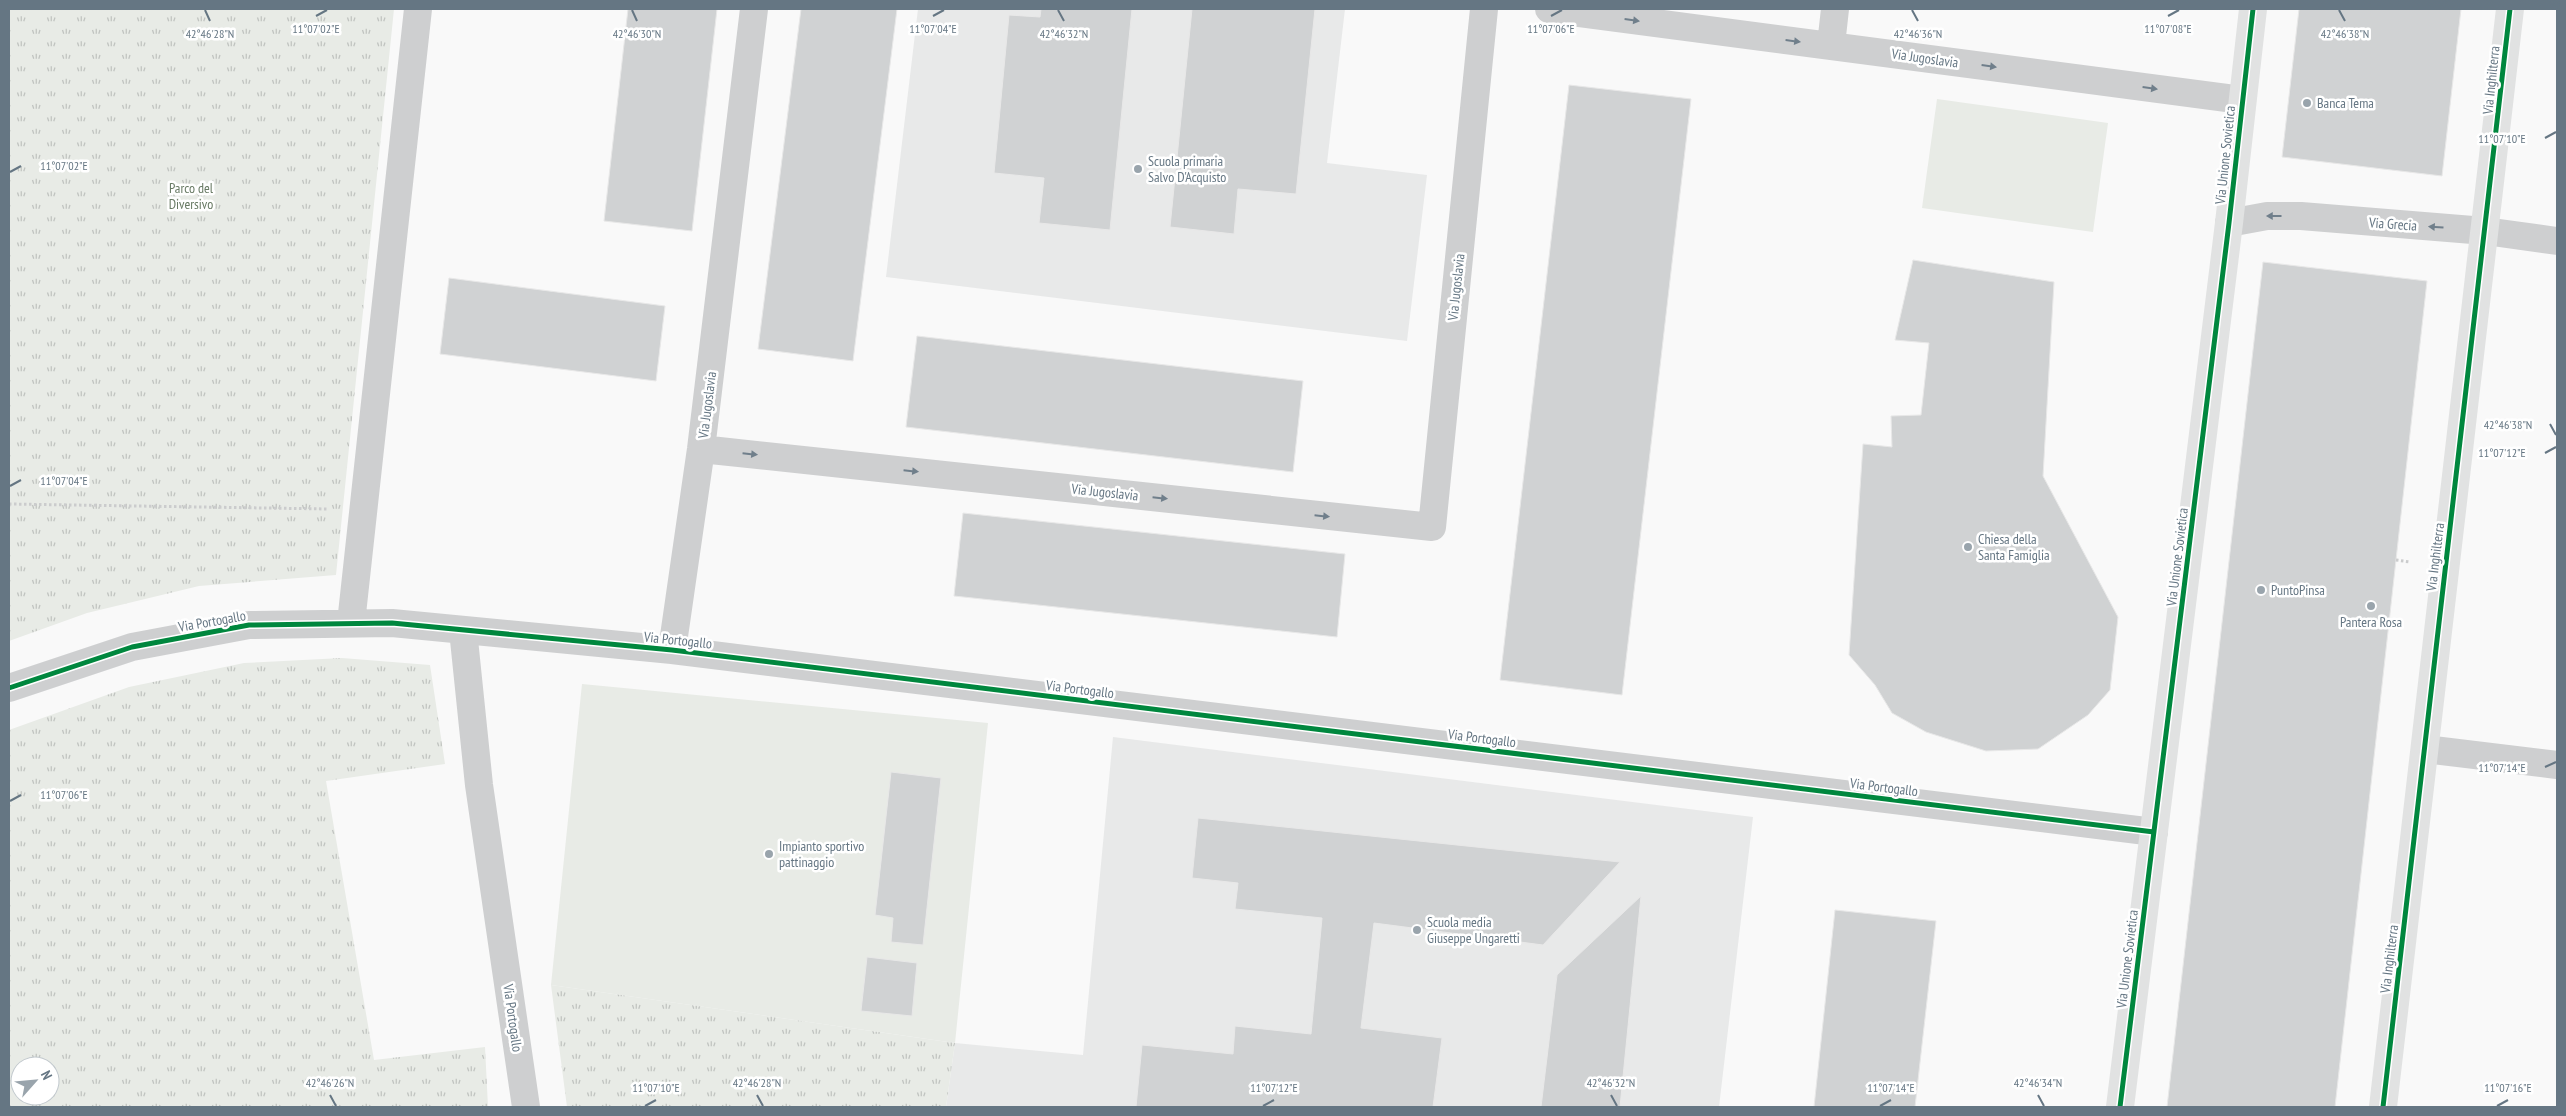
<svg xmlns="http://www.w3.org/2000/svg" width="2566" height="1116" font-family="'PT Sans Narrow',sans-serif">
	<style>
		.built { fill: #e8e9e9 }
		.grass { fill: #e8ebe6 }
		.park { fill: url(#park-tufts); fill-rule: evenodd }
		.building { fill: #d0d2d3; stroke: #e8e8e8 }
		.lines { fill: none; stroke-linecap: round; stroke-linejoin: round }
		.path { stroke: #cbcccd; stroke-width: 3; stroke-dasharray: 2.5 2.5; stroke-linecap: butt }
		.minor { stroke: #cecfd0; stroke-width: 28 }
		.major { stroke: #e1e2e2; stroke-width: 28 }
		.cycleway-casing { stroke: #fff; stroke-width: 8 }
		.cycleway { stroke: #00873e; stroke-width: 5 }
		.oneway { fill: #707f8b }
		.ticks { fill: none; stroke: #657683; stroke-width: 2 }
		.poi-dot { fill: #99a4ac; stroke: #fff; stroke-width: 2 }
		.labels { text-anchor: middle; stroke-width: 5; stroke-linejoin: round; paint-order: stroke }
		.street-label { font-size: 14px; fill: #657683; stroke: #fff }
		.poi-label { font-size: 14px; fill: #657683; stroke: #fff; text-anchor: start }
		.park-label { font-size: 14px; fill: #687a64; stroke: #fff }
		.ticks-label { font-size: 12px; text-anchor: middle; fill: #657683; stroke: #fff; stroke-width: 5; stroke-linejoin: round; paint-order: stroke }
	</style>
	<defs>
		<pattern id="park-tufts" width="24" height="20" patternUnits="userSpaceOnUse" patternTransform="scale(1.25)"><rect width="24" height="20" fill="#e8ebe6"/><path d="M3 7l-1-3M5 7V3M7 7l1-3M15 17l-1-3M17 17v-4M19 17l1-3" fill="none" stroke="#c0c3c0"/></pattern>
	</defs>
	<rect width="100%" height="100%" fill="#f9f9f9"/>
	<path class="built" d="M918,9h427l-18,154 100,12 -20,166 -521,-64z
		M1113,737l640,80 -34,290h-773l9,-64 128,12z"/>
	<path class="grass" d="M1937,99l171,24 -15,109 -171,-24z
		M582,684l406,39 -33,320 -404,-58z"/>
	<path class="park" d="M9,9h385l-58,566 -137,11 -112,27 -78,28z
		M342,658l88,7 15,99 -119,17 48,279 111,-13 3,60h-479v-377l120,-43 115,-24zM20,1066h30v30h-30z
		M551,985l404,58 -9,64h-379z"/>
	<path class="building" d="M628,9h89l-25,222 -88,-10z
		M801,9h96l-44,352 -95,-12z
		M1041,9h91l-22,221 -71,-7 5,-45 -50,-5 15,-158 31,2z
		M1192,9h123l-19,185 -58,-5 -4,45 -64,-7z
		M2299,9h162l-19,167 -160,-19z
		M1569,85l122,14 -69,596 -122,-15z
		M1913,260l141,22 -11,194 75,141 -8,73 -22,25 -50,34 -52,2 -60,-19 -34,-19 -17,-28 -26,-30 14,-211 29,3 -1,-31 30,-1 8,-72 -34,-3z
		M2263,262l164,19 -31,279 -61,547h-168z
		M449,278l216,28 -9,75 -216,-27z
		M917,336l386,45 -10,91 -387,-45z
		M963,513l382,41 -8,83 -383,-41z
		M891,772l50,6 -18,167 -32,-3 2,-24 -18,-3z
		M1198,818l422,44 -77,83 -169,-22 -13,105 81,10 -9,69h-297l6,-62 91,9 2,-28 76,8 11,-116 -87,-9 3,-26 -46,-5z
		M1641,896l-21,211h-79l16,-132z
		M1835,910l101,11 -21,186h-101z
		M867,957l50,6 -5,53 -51,-5z"/>
	<g class="lines">
		<path class="path" d="M9,504l319,5
			M2396,560l14,2"/>
		<path class="minor" d="M1549,9l693,91
			M1831,45l4,-36
			M2229,223l38,-7h34l184,15 72,10
			M701,449l731,78 52,-518
			M351,623l67,-614
			M463,630l16,155 47,322
			M672,650l29,-201 53,-440
			M9,688l123,-41 117,-22 143,-2 280,27 1482,182
			M2425,749l132,16"/>
		<path class="major" d="M2120,1107l109,-884 24,-214
			M2383,1107l127,-1098"/>
		<g class="cycleway-casing">
			<path id="cycleway" d="M9,688l123,-41 117,-22 143,-2 280,27 1482,182
				M2120,1107l109,-884 24,-214
				M2383,1107l127,-1098"/>
		</g>
		<use href="#cycleway" class="cycleway"/>
	</g>
	<defs><path id="oneway-solid" d="M-6-.8H1V-3.2L6.5 0L1 3.2V.8H-6Z" transform="scale(1.25)"/></defs>
	<g class="oneway">
		<use href="#oneway-solid" transform="translate(1632 20) rotate(8)"/>
		<use href="#oneway-solid" transform="translate(1793 41) rotate(7)"/>
		<use href="#oneway-solid" transform="translate(1989 66) rotate(8)"/>
		<use href="#oneway-solid" transform="translate(2150 88) rotate(8)"/>
		<use href="#oneway-solid" transform="translate(2274 216) rotate(180)"/>
		<use href="#oneway-solid" transform="translate(2436 227) rotate(-176)"/>
		<use href="#oneway-solid" transform="translate(750 454) rotate(6)"/>
		<use href="#oneway-solid" transform="translate(911 471) rotate(6)"/>
		<use href="#oneway-solid" transform="translate(1160 498) rotate(6)"/>
		<use href="#oneway-solid" transform="translate(1322 516) rotate(6)"/>
	</g>
	<path class="ticks" d="M205,10l5,11M632,10l5,11M1058,10l6,11M1912,10l6,11M2339,10l6,11M316,16l11,-6M933,16l11,-6M1551,16l11,-6M2168,16l11,-6M2545,138l11,-6M10,172l11,-6M2550,424l6,11M2545,453l11,-6M10,486l11,-6M2545,767l11,-5M10,801l11,-6M330,1095l6,11M757,1095l6,11M1611,1095l6,11M2038,1095l6,11M645,1106l11,-6M1263,1106l11,-6M1880,1106l11,-6M2497,1106l11,-6"/>
	<g class="poi-dot">
		<circle cx="2307" cy="103" r="5"/>
		<circle cx="1138" cy="169" r="5"/>
		<circle cx="1968" cy="547" r="5"/>
		<circle cx="2261" cy="590" r="5"/>
		<circle cx="2371" cy="606" r="5"/>
		<circle cx="769" cy="854" r="5"/>
		<circle cx="1417" cy="930" r="5"/>
	</g>
	<g class="labels">
		<g class="street-label">
			<text transform="translate(1925 58) rotate(8)" y="5">Via Jugoslavia</text>
			<text transform="translate(2491 80) rotate(-84)" y="5">Via Inghilterra</text>
			<text transform="translate(2225 155) rotate(-84)" y="5">Via Unione Sovietica</text>
			<text transform="translate(2393 224) rotate(4)" y="5">Via Grecia</text>
			<text transform="translate(1456 287) rotate(-84)" y="5">Via Jugoslavia</text>
			<text transform="translate(707 405) rotate(-83)" y="5">Via Jugoslavia</text>
			<text transform="translate(1105 492) rotate(6)" y="5">Via Jugoslavia</text>
			<text transform="translate(2177 557) rotate(-83)" y="5">Via Unione Sovietica</text>
			<text transform="translate(2435 557) rotate(-83)" y="5">Via Inghilterra</text>
			<text transform="translate(212 621) rotate(-10)" y="5">Via Portogallo</text>
			<text transform="translate(678 640) rotate(6)" y="5">Via Portogallo</text>
			<text transform="translate(1080 689) rotate(7)" y="5">Via Portogallo</text>
			<text transform="translate(1482 738) rotate(7)" y="5">Via Portogallo</text>
			<text transform="translate(1884 787) rotate(7)" y="5">Via Portogallo</text>
			<text transform="translate(2127 959) rotate(-83)" y="5">Via Unione Sovietica</text>
			<text transform="translate(2389 959) rotate(-83)" y="5">Via Inghilterra</text>
			<text transform="translate(513 1018) rotate(82)" y="5">Via Portogallo</text>
		</g>
		<g class="poi-label">
			<text x="2317" y="108">Banca Tema</text>
			<text x="1148" y="166">Scuola primaria<tspan x="1148" dy="16">Salvo D'Acquisto</tspan></text>
			<text x="1978" y="544">Chiesa della<tspan x="1978" dy="16">Santa Famiglia</tspan></text>
			<text x="2271" y="595">PuntoPinsa</text>
			<text x="2371" y="627" text-anchor="middle">Pantera Rosa</text>
			<text x="779" y="851">Impianto sportivo<tspan x="779" dy="16">pattinaggio</tspan></text>
			<text x="1427" y="927">Scuola media<tspan x="1427" dy="16">Giuseppe Ungaretti</tspan></text>
		</g>
		<g class="park-label">
			<text x="191" y="193">Parco del<tspan x="191" dy="16">Diversivo</tspan></text>
		</g>
	</g>
	<g class="ticks-label">
		<text x="316" y="33">11°07'02"E</text>
		<text x="933" y="33">11°07'04"E</text>
		<text x="1551" y="33">11°07'06"E</text>
		<text x="2168" y="33">11°07'08"E</text>
		<text x="210" y="38">42°46'28"N</text>
		<text x="637" y="38">42°46'30"N</text>
		<text x="1064" y="38">42°46'32"N</text>
		<text x="1918" y="38">42°46'36"N</text>
		<text x="2345" y="38">42°46'38"N</text>
		<text x="2502" y="143">11°07'10"E</text>
		<text x="64" y="170">11°07'02"E</text>
		<text x="2508" y="429">42°46'38"N</text>
		<text x="2502" y="457">11°07'12"E</text>
		<text x="64" y="485">11°07'04"E</text>
		<text x="2502" y="772">11°07'14"E</text>
		<text x="64" y="799">11°07'06"E</text>
		<text x="330" y="1087">42°46'26"N</text>
		<text x="757" y="1087">42°46'28"N</text>
		<text x="1611" y="1087">42°46'32"N</text>
		<text x="2038" y="1087">42°46'34"N</text>
		<text x="656" y="1092">11°07'10"E</text>
		<text x="1274" y="1092">11°07'12"E</text>
		<text x="1891" y="1092">11°07'14"E</text>
		<text x="2508" y="1092">11°07'16"E</text>
	</g>
	<rect width="2566" height="1116" fill="none" stroke="#657683" stroke-width="20"/>
	<g transform="translate(35 1081) rotate(63)"><circle r="24" fill="#ffffff" stroke="#c1c8cd"/>
	<path d="M0-4L9 19L0 12L-9 19Z" fill="#99a4ac"/>
	<text y="-8" font-size="14" font-weight="bold" text-anchor="middle" fill="#657683">N</text>
	</g>
</svg>
